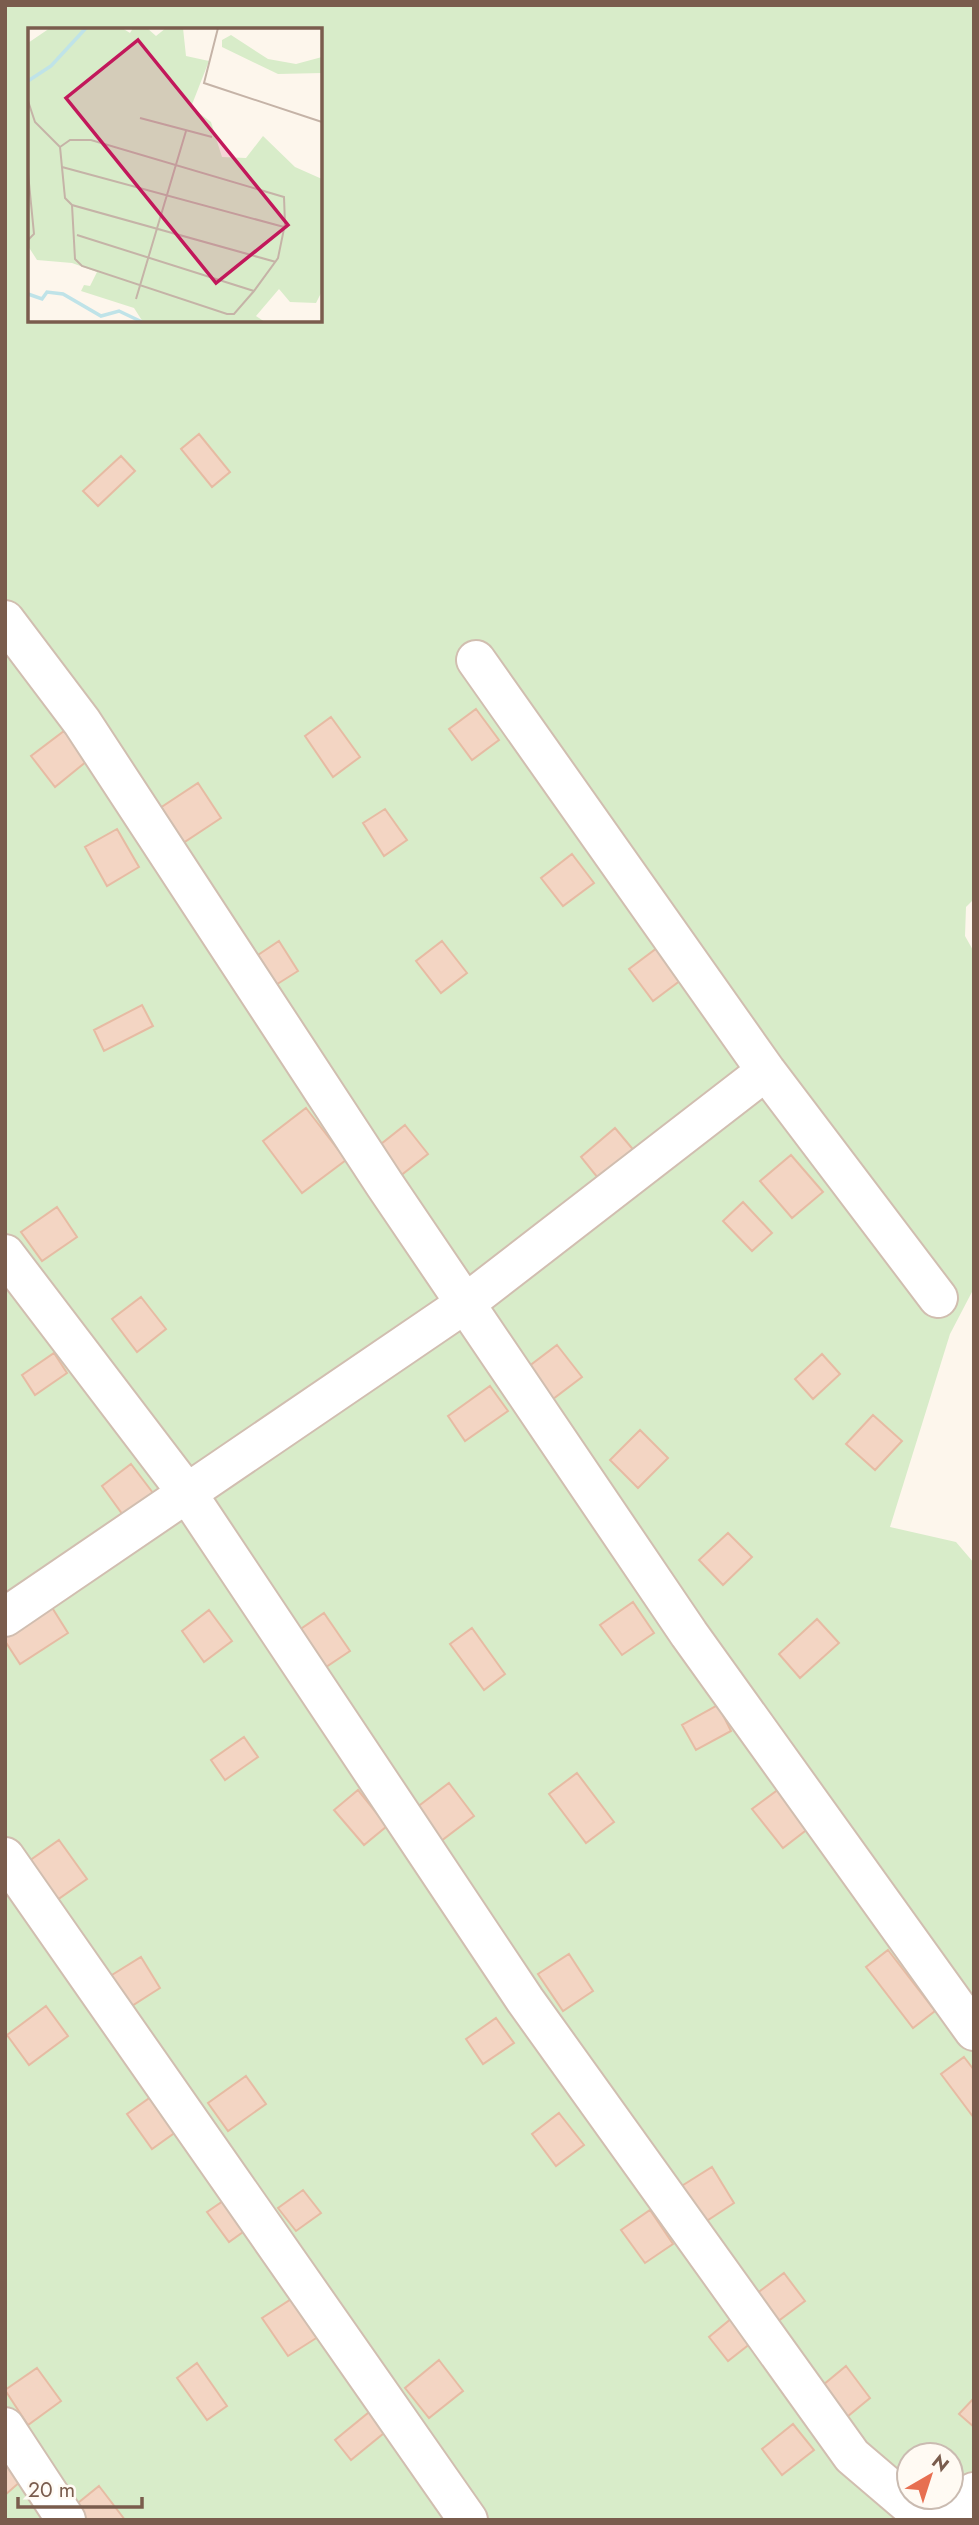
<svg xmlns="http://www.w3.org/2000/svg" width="979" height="2525" font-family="Jost,sans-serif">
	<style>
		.green { fill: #d8ecc9; fill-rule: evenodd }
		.building { fill: #f3d5c3; stroke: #e6bba3; stroke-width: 2 }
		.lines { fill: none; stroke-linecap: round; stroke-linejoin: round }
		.minor-casing { stroke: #d1beb0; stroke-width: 42 }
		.minor { stroke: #fff; stroke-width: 38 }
		.inset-river { fill: none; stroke: #bfe3e8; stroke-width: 3.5 }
		.inset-road { fill: none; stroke: #c5b3a7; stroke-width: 2 }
		.view { fill: #c2185b; fill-opacity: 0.15; stroke: #c2185b; stroke-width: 3.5 }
		.inset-edge { fill: none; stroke: #7a5c4d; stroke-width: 3.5 }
	</style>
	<rect width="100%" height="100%" fill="#fdf6ec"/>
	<path class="green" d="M5,5h969v894l-8,8 -1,29 9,16v336l-24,46 -60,193 66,15 18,21v957h-969zM30,30h290v290h-290zM909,2455h42v42h-42z"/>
	<path class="building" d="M199,434l31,38 -18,15 -31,-38z
		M121,456l14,15 -37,35 -15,-15z
		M476,709l23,31 -27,20 -23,-31z
		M331,717l29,40 -27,20 -28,-41z
		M64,731l23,30 -32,26 -24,-31z
		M198,783l23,35 -44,29 -23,-35z
		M385,809l22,31 -23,16 -21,-33z
		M117,829l22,38 -32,19 -22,-39z
		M572,854l22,29 -31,23 -22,-28z
		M279,941l19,30 -27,17 -19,-29z
		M442,941l25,32 -26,20 -25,-32z
		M657,948l24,32 -28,21 -24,-32z
		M142,1005l11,21 -49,25 -10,-21z
		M306,1108l40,52 -44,33 -39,-52z
		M405,1125l23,29 -33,26 -24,-28z
		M615,1128l21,25 -34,30 -21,-26z
		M791,1155l32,37 -31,26 -32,-37z
		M743,1202l29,31 -20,18 -29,-30z
		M57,1207l20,30 -35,24 -21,-29z
		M141,1297l25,32 -29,23 -25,-33z
		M557,1345l25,32 -33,25 -25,-32z
		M54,1353l13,20 -32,22 -13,-20z
		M822,1354l18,20 -27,25 -18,-20z
		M490,1386l18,25 -43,30 -17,-25z
		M873,1415l29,26 -27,29 -29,-26z
		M640,1430l28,28 -30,30 -28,-28z
		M131,1464l22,29 -30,22 -21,-29z
		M728,1533l24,24 -29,28 -24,-25z
		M46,1598l22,35 -48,31 -15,-23v-17z
		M633,1602l21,31 -32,22 -22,-30z
		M209,1610l23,31 -28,21 -22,-31z
		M324,1613l26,38 -36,24 -25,-38z
		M817,1619l22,24 -39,35 -21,-24z
		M472,1628l33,46 -21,16 -34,-46z
		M718,1705l13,26 -35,19 -14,-25z
		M244,1737l14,20 -33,23 -14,-20z
		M577,1773l37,49 -28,21 -37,-49z
		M449,1783l25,33 -33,25 -25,-33z
		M779,1789l30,39 -26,20 -31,-39z
		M358,1790l29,36 -23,19 -30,-35z
		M59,1840l28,39 -30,21 -28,-39z
		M888,1950l47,61 -22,17 -47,-61z
		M569,1954l24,37 -30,20 -25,-37z
		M141,1957l19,31 -33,21 -20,-31z
		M46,2006l22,30 -39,29 -22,-30z
		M496,2018l18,25 -31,21 -17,-25z
		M964,2057l10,13v48l-33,-44z
		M246,2076l20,28 -38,27 -20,-28z
		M155,2094l25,35 -28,20 -25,-35z
		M559,2113l25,32 -28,21 -24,-32z
		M712,2167l22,36 -32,21 -22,-37z
		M303,2190l18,23 -25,18 -18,-23z
		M229,2197l21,30 -21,15 -22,-30z
		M650,2210l23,34 -28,19 -24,-33z
		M784,2273l21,28 -32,24 -21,-28z
		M296,2296l25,39 -33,21 -26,-38z
		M732,2318l19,25 -23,18 -19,-24z
		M439,2360l24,31 -34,27 -24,-30z
		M197,2363l30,43 -20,14 -30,-42z
		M846,2366l24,32 -28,23 -25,-31z
		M37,2368l24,33 -33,24 -23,-35z
		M974,2398v29l-15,-13z
		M379,2404l16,20 -44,36 -16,-20z
		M793,2424l21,26 -32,25 -20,-26z
		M5,2462l16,19 -16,14z
		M99,2486l26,34h-43l-9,-13z"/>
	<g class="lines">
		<g class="minor-casing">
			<path id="minor" d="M5,620l77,102 303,463 304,449 285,397
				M476,660l290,411 172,227
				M5,1254l182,239 338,507 327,456 75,64
				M5,1617l461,-314 300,-232
				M5,1857l463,663
				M5,2427l61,93
				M940,2520l26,-18 8,-10"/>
		</g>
		<use href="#minor" class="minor"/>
	</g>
	<g transform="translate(28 28)">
		<rect width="294" height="294" fill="#fdf6ec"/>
		<path d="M22,0h72l8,5 3,-5h14l9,8 10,-8h17l3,28 23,5 -18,46 20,15 11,35 24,1 17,-22 32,31 27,12v112l-6,12 -26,-1 -11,-13 -23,27 9,6h-122l-9,-14 -53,-17 3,-6 6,1 7,-14 -25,-9 -35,-3 -9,-14v-203zM203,7l37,24 28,5 26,-7v16l-44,1 -56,-27v-7z" fill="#d8ecc9"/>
		<path class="inset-river" d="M0,53l23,-15 35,-38M0,266l14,5 5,-7 16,2 38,22 18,-5 23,11"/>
		<path class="inset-road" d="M190,0l-14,55 118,39M0,73l7,21 25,25 5,51 7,7 204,57M112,90l72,19M32,119l10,-7h21l193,57 1,27 -7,34 -24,33 -177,-56M34,139l222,60M0,145l6,61 -6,6M44,177l3,54 7,7 145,48h7l20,-23M108,271l50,-168"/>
		<path class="view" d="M110,12l150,185 -72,58 -150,-185z"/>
		<rect width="294" height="294" class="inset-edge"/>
	</g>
	<rect width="979" height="2525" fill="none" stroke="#7a5c4d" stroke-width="14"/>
	<g transform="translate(930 2476) rotate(39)"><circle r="33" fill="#fffaf3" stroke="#cabbb1" stroke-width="2"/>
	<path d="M0-5L12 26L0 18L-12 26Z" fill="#e76f51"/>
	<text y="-10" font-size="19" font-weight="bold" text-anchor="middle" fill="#7a5c4d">N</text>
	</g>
	<path d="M18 2497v10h124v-10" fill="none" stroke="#7a5c4d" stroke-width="3.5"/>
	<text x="28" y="2497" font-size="21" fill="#7a5c4d" stroke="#fffaf3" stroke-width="5" paint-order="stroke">20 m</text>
</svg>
